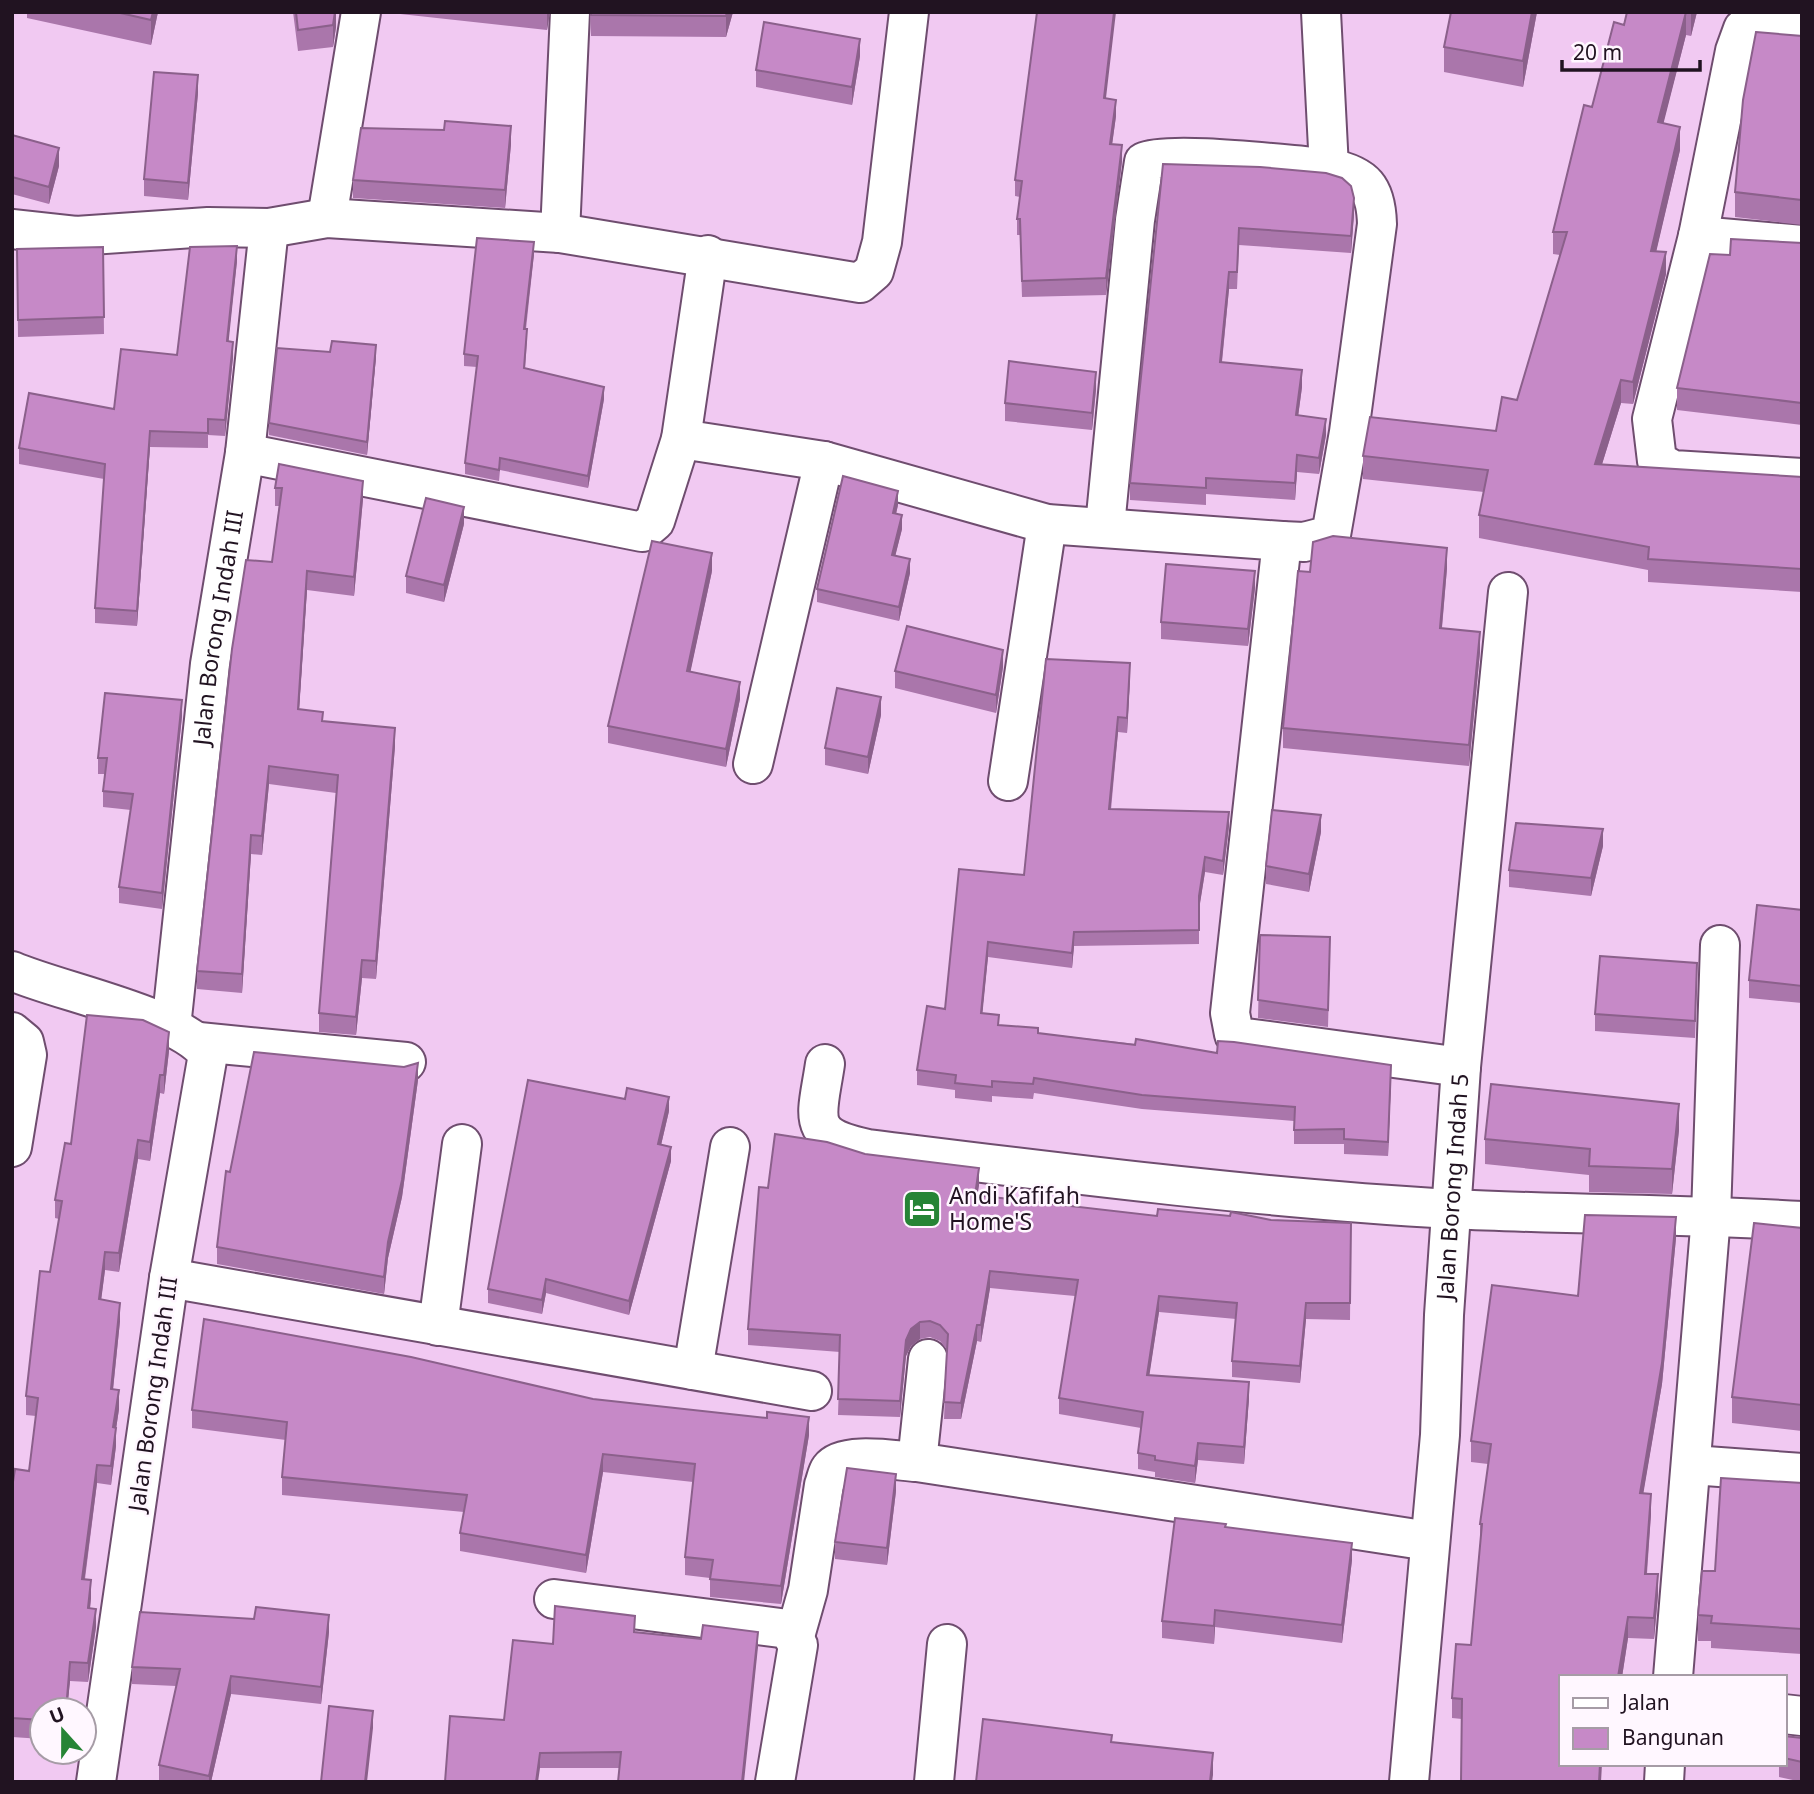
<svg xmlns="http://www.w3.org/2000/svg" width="1814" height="1794" font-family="'Noto Sans',sans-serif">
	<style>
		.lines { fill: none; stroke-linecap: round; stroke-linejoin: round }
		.street-casing { stroke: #6f4d6f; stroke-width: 42 }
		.street { stroke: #fff; stroke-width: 38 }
		.wall { fill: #aa76ab }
		.shaded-wall { fill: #8b608b }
		.building { fill: #c689c7; stroke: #8b608b; stroke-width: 2 }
		.labels { text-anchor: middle; stroke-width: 5; stroke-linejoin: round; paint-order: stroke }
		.street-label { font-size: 23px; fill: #211321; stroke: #fff7ff }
		.poi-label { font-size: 23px; fill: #211321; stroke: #fff7ff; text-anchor: start }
	</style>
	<rect width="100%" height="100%" fill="#f1c9f2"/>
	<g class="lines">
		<g class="street-casing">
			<g id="street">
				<path d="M1321,12l8,156"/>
				<path d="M1802,20l-48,3 -11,6 -8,22 -37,185 -46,183 5,42 16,9 129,8"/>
				<path d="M327,218l34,-206"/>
				<path d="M12,229l64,7 132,-9 61,1 58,-10 233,15 300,50 14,-12 8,-29 27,-230"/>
				<path d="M560,233l10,-221"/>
				<path d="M1698,236l104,9"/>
				<path d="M681,439l143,22 223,63 235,17 -52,472 4,21 12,4 215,29"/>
				<path d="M245,453l397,79 13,-11 26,-82 27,-184"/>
				<path d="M1105,526l30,-306 9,-58c24,-12 150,4 185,6 36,7 47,20 48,56l-28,208 -18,103 -27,7 -22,-1"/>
				<path d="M753,764l71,-303"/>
				<path d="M1008,781l39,-257"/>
				<path d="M12,971c48,21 168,44 196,83l-39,224 -73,504"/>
				<path id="s1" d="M171,1027l39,-363 35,-211 24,-225"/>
				<path d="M12,1032l12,10 3,13 -15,92"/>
				<path d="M199,1042l207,20"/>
				<path d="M825,1064c-8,54 -21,72 43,85 194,24 389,49 584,60 117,6 233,5 350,12"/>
				<path d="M169,1278l643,113"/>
				<path d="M438,1326l24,-182"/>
				<path d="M693,1370l37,-223"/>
				<path d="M917,1462l11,-103"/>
				<path d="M1692,1465l110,8"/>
				<path d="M554,1599l234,30 10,16 -23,137"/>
				<path d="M795,1636l13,-46 16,-105c2,-5 3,-12 6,-16 13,-18 67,-8 87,-7l512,79"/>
				<path d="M1673,1677l38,-461 9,-271"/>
				<path d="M1784,1714l18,2"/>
				<path d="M934,1782l13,-138"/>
				<path id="s2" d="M1409,1782l31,-347 4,-120 17,-248 47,-475"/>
				<path d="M1664,1782l1,-18"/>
			</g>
		</g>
		<use href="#street" class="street"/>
	</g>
	<path class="wall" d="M27,12h131l-7,33 -124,-27z
		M293,12h43v15l-3,20 -35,4z
		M382,12h168l-3,18z
		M590,12h143l-7,25 -135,-1z
		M1537,12l-14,75 -79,-15v-25z
		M1627,12h70l-6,24 -5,-1 -23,88 17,27 -24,101 10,23 -33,130 -12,-1 -19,61 200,13v115l-154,-10v-12l-169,-32v-23l5,-23 -121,-13v-23l133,-25 21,-31 43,-145 -7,-1v-22l39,-125 32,-82z
		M1802,36v189l-67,-8v-25z
		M860,56l-8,49 -96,-18v-17z
		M198,93l-10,107 -44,-4v-17z
		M1106,99l10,17 -4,28 10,17 -16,134 -84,2 -2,-62h-3v-16l3,-22 -5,-1v-16z
		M12,135l47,31 -10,38 -37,-10z
		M511,144l-6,64 -152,-10v-18z
		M1163,164l191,50 -3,39 -112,-8 -2,44h-8l-7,73 80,25 -4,29 28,19 -7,39 -22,-2 -2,28 -89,-6v11l-76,-5v-17z
		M1802,243v182l-125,-15v-22l53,-133z
		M103,247l1,87 -86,3 -1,-88z
		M534,254l-8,75 1,11 -2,29 79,30 -16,89 -88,-18 -1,11 -34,-7v-11l12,-96 -13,-1v-12z
		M237,261l-9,80 5,16 -8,79 -17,-1v13l-58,-1 -13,179 -42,-3v-15l9,-129 -85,-15v-16l95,-39 63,-54z
		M376,357l-9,98 -98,-20v-12z
		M1096,389l-4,41 -87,-9v-18z
		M275,488l88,11 -9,97 -47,-6 -8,119 24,12 72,25 -19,233 -14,-1 -6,57 -37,-3v-19l17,-220 -67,-9 -7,71 -11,-1 -9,139 -45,-4v-18l75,-409 7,-56h-4z
		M898,505l-2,9 6,15 -7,27 15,17 -11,48 -82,-19v-13z
		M464,524l-20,78 -38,-9v-17z
		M1447,568l-5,60 38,24 -11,114 -186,-18v-20l27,-156z
		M712,571l-22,101 50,27 -14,68 -118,-24v-17z
		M1255,588l-7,58 -87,-7v-17z
		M1003,667l-7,46 -101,-25v-17z
		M1130,677l-3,56 -9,-1 -7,78 118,16 -6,49 -18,-3 -6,36v36l-125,2 -2,22 -84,-11 -6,56 17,12 39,8 179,20 174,27 -3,76 -44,-2v-10h-50v-23l-152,-12 -108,-16 -1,6 -41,-3v6l-37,-4v-8l-38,-5v-15l28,-61 79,-134z
		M881,715l-13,59 -43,-9v-17z
		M182,716l-20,193 -43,-6v-16l12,-77 -28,-3v-16l2,-17h-7v-16z
		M1321,832l-12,60 -43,-8v-18z
		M1603,846l-12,50 -82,-9v-17z
		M1802,910v93l-53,-5v-18z
		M1260,935l70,19 -2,73 -70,-9z
		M1697,981l-2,57 -100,-7v-17z
		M169,1051l-5,43 -4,-1 -10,68 -12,-2 -19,113 -14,-2 -4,29 19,22 -7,69 6,19 -3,20v17l-5,39 -14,-2 -12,96 6,19 -1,10 6,19 -8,55 -18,-1 -3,29h-25v29l-30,-2v-249l17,-17 7,-55 -10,-1v-19l24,-124 9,-53 -4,-1v-18l16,-56z
		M404,1067l14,13 -16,117 -14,61 -4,36 -167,-30v-17l13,-75z
		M669,1111l-8,34 10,16 -42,154 -83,-22 -4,21 -54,-11v-14z
		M1679,1130l-7,64 -83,-2v-17l-104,-11v-25z
		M979,1185l-2,10 180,21 194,7 -1,97 -44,-1 -6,64 -68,-6v-16l4,-42 -77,-7 -10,63 100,23 -5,66 -46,-4 -3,23 -40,-6v-5l-17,-3v-16l3,-25 -82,-14v-16l16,-102 -85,-8 -9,54 -4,-1 -16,78h-17l3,-69 -7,-9 -10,-4 -10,2 -9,7 -5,10 -6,61 -62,-2 2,-63 -92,-7v-16l20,-141z
		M1802,1228v203l-70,-8v-26z
		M1676,1238l-14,146 -19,109 8,21 -4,60 11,21 -4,44 -26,-1 -6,39h-62l-98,42 -10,-1v-20l19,-53 9,-101v-20l8,-60 -17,-2v-21l107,-145z
		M593,1399l216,36 -28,169 -71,-7v-19l-25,-3v-18l8,-75 -90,-10 -17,101 -126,-22v-18l4,-21 -182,-17v-18l4,-37 -94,-12v-18z
		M1802,1483v171l-91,-6v-7h-13v-26l17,-44z
		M896,1491l-9,74 -52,-6v-17z
		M1226,1527l126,33 -10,83 -127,-16 -1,17 -52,-6v-17z
		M329,1632l-8,72 -90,-10 -20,88h-52v-17l17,-79 -44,-2v-17z
		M635,1632l123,15 -139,121h-79l-36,-48 49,-76z
		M1784,1736l18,2v44l-23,-5v-13h5z"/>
	<path class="shaded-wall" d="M153,12h5l-7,33v-25z
		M335,12h1v15l-3,20v-22z
		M547,12h3l-3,18z
		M727,12h6l-7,25v-21z
		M1114,12h2l-12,103v-17z
		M1532,12h5l-14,75v-26z
		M1686,12v23l-28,110v-23z
		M1691,12h6l-6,24z
		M860,39v17l-8,49v-18z
		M198,75v18l-10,107v-17z
		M1116,100v16l-6,44v-16z
		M511,126v18l-6,64v-18z
		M1680,127v23l-29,124v-23z
		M1122,145v16l-16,134v-17z
		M59,148v18l-10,38v-17z
		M1354,198v16l-3,39v-17z
		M534,242v12l-10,86v-11z
		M237,246v15l-10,96v-16z
		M1666,252v22l-33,130v-22z
		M1229,272v17l-9,90v-17z
		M233,342v15l-8,79v-16z
		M376,345v12l-9,98v-13z
		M1302,370v17l-6,45v-17z
		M1096,372v17l-4,41v-17z
		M1621,380v23l-26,84v-23z
		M604,387v12l-16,89v-12z
		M1326,419v16l-7,39v-16z
		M150,431v16l-13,179v-15z
		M1297,455v17l-2,28v-17z
		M363,481v18l-9,97v-19z
		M898,491v14l-5,21v-13z
		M464,507v17l-20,78v-17z
		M902,515v14l-10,40v-14z
		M1447,548v20l-7,80v-20z
		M712,553v18l-25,117v-17z
		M910,559v14l-11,48v-14z
		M307,571v19l-9,137v-18z
		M1255,571v17l-7,58v-17z
		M1480,632v20l-11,114v-21z
		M1003,650v17l-7,46v-18z
		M1130,663v14l-3,56v-15z
		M740,682v17l-14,68v-18z
		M881,697v18l-13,59v-17z
		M182,700v16l-20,193v-16z
		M1118,717v15l-9,92v-15z
		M395,728v18l-19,233v-18z
		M269,766v18l-7,71v-19z
		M1229,812v14l-6,49v-14z
		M1321,815v17l-12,60v-18z
		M1603,829v17l-12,50v-18z
		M251,835v19l-9,139v-19z
		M1205,857v15l-6,38v-14z
		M1074,932v14l-2,22v-15z
		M988,942v15l-7,71v-15z
		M362,960v18l-6,57v-18z
		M169,1032v19l-5,43v-19z
		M418,1063v17l-16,117 -14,61 -4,36v-17l4,-35z
		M1391,1065v15l-3,76v-14z
		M160,1075v18l-10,68v-19z
		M669,1097v14l-11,47v-14z
		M1679,1104v26l-7,64v-25z
		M138,1140v19l-19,113v-19z
		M671,1147v14l-42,154v-14z
		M979,1168v17l-4,26v-16z
		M1676,1217v21l-14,146 -22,129v-20z
		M105,1252v18l-6,47v-18z
		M990,1271v17l-9,54v-17z
		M546,1279v14l-4,21v-14z
		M1159,1296v16l-12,79v-16z
		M120,1303v18l-9,87v-19z
		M1306,1303v16l-6,64v-17z
		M920,1322v17l-9,7 -5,10 -6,61v-16l6,-61 5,-11z
		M977,1325v16l-16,78v-16z
		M1249,1382v16l-5,66v-17z
		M119,1390v19l-3,20v17l-5,39 2,-58z
		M809,1417v18l-28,169v-18z
		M1198,1443v17l-3,23v-17z
		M603,1454v18l-17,101v-18z
		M97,1465v18l-15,115v-19z
		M896,1474v17l-9,74v-17z
		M1651,1494v20l-6,80v-20z
		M1352,1543v17l-10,83v-18z
		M1658,1574v21l-4,44v-21z
		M91,1580v18l-3,29v-19z
		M96,1609v18l-8,55v-19z
		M1215,1610v17l-1,17v-18z
		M329,1615v17l-8,72v-17z
		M1628,1617v21l-6,39h-4z
		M758,1632v15l-14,135h-2z
		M70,1662v19l-3,29h-1z
		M231,1676v18l-20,88h-2v-6z
		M373,1711v17l-6,54h-2z
		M540,1753v15l-2,14h-2z
		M1213,1753v22l-1,7h-2z
		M1600,1764h2l-1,18h-2z"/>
	<path class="building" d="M116,12h37l-2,8z
		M296,12h39l-2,13 -35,5z
		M591,12h136l-1,4 -135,-1z
		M1037,12h77l-10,86 12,2 -6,44 12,1 -16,133 -84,3 -2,-62h-3l5,-38 -7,-1z
		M1451,12h81l-9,49 -79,-14z
		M1627,12h59l-28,110 22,5 -29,124 15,1 -33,130 -12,-2 -26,84 207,13v92l-154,-10 1,-12 -170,-32 9,-45 -125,-14 7,-39 126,14 6,-34 15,3 50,-168h-14l31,-127 8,2 22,-85 10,3z
		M764,22l96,17 -8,48 -96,-17z
		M1756,32l46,4v164l-67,-8 8,-92z
		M154,72l44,3 -10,108 -44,-4z
		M445,121l66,5 -6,64 -152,-10 8,-52 83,2z
		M12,135l47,13 -10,39 -37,-10z
		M1163,164l97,3 66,6 16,5 9,8 3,12 -3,38 -112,-8 -2,44h-8l-9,90 82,8 -6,45 30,4 -7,39 -22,-3 -2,28 -89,-5v10l-76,-5z
		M477,238l57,4 -10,87h3l-3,39 80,19 -16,89 -88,-18 -1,12 -34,-7 13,-107 -14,-2z
		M1731,239l71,4v160l-125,-15 33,-134 20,1z
		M237,246l-10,95 6,1 -8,78 -17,-1v14l-58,-2 -13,180 -42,-3 10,-144 -86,-16 10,-55 85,16 7,-60 56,6 13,-108z
		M103,247l1,70 -86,3 -1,-71z
		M332,341l44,4 -9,97 -98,-19 8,-75 53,4z
		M1009,361l87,11 -4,41 -87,-10z
		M279,464l84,17 -9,96 -47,-6 -9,138 25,3 -1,9 73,7 -19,233 -14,-1 -6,57 -37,-4 19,-238 -69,-9 -7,70 -11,-1 -9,139 -45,-3 35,-322 14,-89 26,2 10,-74h-7z
		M843,476l55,15 -5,22 9,2 -10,40 18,4 -11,48 -82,-18z
		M426,498l38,9 -20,78 -38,-9z
		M1333,536l114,12 -7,80 40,4 -11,113 -186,-17 15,-157 12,1 3,-30z
		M652,541l60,12 -25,118 53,11 -14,67 -118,-23z
		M1166,564l89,7 -7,58 -87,-7z
		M907,626l96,24 -7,45 -101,-24z
		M1046,659l84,4 -3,55 -9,-1 -9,92 120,3 -6,49 -18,-4 -6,39v34l-125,2 -2,21 -84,-11 -7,71 18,2 -1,10 40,3v5l97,12 1,-6 81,14 1,-12 16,1 157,23 -3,77 -44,-3v-10l-50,1 1,-23 -153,-12 -108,-17 -1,6 -41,-3v6l-37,-4 1,-8 -39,-5 10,-64 18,3 14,-140 65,6z
		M837,688l44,9 -13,60 -43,-9z
		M105,693l77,7 -20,193 -43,-6 14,-93 -30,-3 4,-33h-9z
		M1272,810l49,5 -12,59 -43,-8z
		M1516,823l87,6 -12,49 -82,-8z
		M1757,905l45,5v76l-53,-6z
		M1260,935l70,2 -2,73 -70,-10z
		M1600,956l97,7 -2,58 -100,-7z
		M87,1015l56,5 26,12 -5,43h-4l-10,67 -12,-2 -19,113 -14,-1 -6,47 21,4 -9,86 8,1 -6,37 3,1 -5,38 -14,-1 -15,114 9,1 -3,28 8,1 -8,54 -18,-1 -4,48h-24v10l-30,-2v-230l3,-19 14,2 9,-73 -12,-2 14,-125 10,1 12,-71 -7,-1 10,-57 6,1z
		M254,1052l150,15 14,-4 -16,117 -14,62 -4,35 -167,-30 9,-76 4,1z
		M528,1080l97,19 2,-11 42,9 -11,47 13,3 -42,154 -83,-22 -4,21 -54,-11z
		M1491,1084l188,20 -7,65 -83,-3 1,-17 -105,-10z
		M775,1134l52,8 38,12 114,14 -4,27 182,21 1,-7 72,7 1,-4 40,8 80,3 -1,80h-44l-6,63 -68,-5 5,-58 -78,-7 -12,79 102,7 -5,65 -46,-4 -3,23 -40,-6v-4l-17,-3 5,-41 -84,-14 19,-118 -88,-9 -9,54h-4l-16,78 -17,-1 4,-68 -8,-9 -10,-4 -10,1 -9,7 -5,11 -6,61 -62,-2 2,-64 -92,-6 11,-142 9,1z
		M1585,1215l91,2 -14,146 -22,130 11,1 -6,80h13l-4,44 -26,-1 -10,60h-58v87h40l-1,18h-138l1,-83 -10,-1 4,-54 15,1 11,-121h-2l11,-80 -20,-3 21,-156 86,11z
		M1754,1223l48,5v177l-70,-8z
		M204,1319l207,38 182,42 174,19v-6l42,5 -28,169 -71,-7 3,-19 -28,-3 10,-93 -92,-10 -17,101 -126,-22 7,-38 -185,-18 5,-55 -95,-12z
		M847,1468l49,6 -9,74 -52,-6z
		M1721,1478l81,5v146l-91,-6 1,-7 -14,-1 4,-44h13z
		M1175,1518l51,6 -1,3 127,16 -10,82 -127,-15 -1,16 -52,-5z
		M555,1606l80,10 -1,16 67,7 2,-14 55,7 -16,150h-124l3,-30 -81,1 -4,29h-91l5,-66 54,4 9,-80 40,4z
		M256,1607l73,8 -8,72 -90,-11 -22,100 -50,-11 21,-96 -48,-2 8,-55 114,7z
		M329,1706l44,5 -8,71h-44z
		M983,1719l129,16 -1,7 102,11 -3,29h-234z
		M1784,1736l18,2v24l-18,-4z"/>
	<defs>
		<g id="hotel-square" transform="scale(2.0125)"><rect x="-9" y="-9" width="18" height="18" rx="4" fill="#268436" stroke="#fff7ff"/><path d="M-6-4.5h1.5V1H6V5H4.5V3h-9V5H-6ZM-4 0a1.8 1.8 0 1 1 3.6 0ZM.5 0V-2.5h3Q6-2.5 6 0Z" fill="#fff"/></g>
	</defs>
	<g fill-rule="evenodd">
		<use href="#hotel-square" x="922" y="1209"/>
	</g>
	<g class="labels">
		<g class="street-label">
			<text dy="8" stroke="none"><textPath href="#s1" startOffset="402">Jalan Borong Indah III</textPath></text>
			<text dy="8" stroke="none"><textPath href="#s2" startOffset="597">Jalan Borong Indah 5</textPath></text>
			<text transform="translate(153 1394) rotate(-82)" y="8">Jalan Borong Indah III</text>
		</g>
		<g class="poi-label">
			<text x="949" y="1204">Andi Kafifah<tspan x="949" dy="26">Home'S</tspan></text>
		</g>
	</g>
	<rect width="1814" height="1794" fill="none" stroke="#211321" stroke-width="28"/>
	<rect x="1559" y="1675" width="228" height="91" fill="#fff7ff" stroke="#a69ca6" stroke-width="2"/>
	<rect x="1573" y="1698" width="35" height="10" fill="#ffffff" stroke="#a69ca6" stroke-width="2"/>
	<text x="1622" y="1710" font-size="21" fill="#211321">Jalan</text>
	<rect x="1573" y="1728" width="35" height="21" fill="#c689c7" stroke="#a69ca6" stroke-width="2"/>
	<text x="1622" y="1745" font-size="21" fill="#211321">Bangunan</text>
	<g transform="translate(63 1731) rotate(339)"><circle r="33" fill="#fff7ff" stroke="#a69ca6" stroke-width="2"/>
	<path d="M0-5L12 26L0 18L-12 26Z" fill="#268436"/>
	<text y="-10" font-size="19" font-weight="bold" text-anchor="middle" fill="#211321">U</text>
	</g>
	<path d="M1562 60v10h138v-10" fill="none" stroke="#211321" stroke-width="3.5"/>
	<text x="1573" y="60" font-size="21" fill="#211321" stroke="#fff7ff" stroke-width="5" paint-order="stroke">20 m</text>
</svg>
